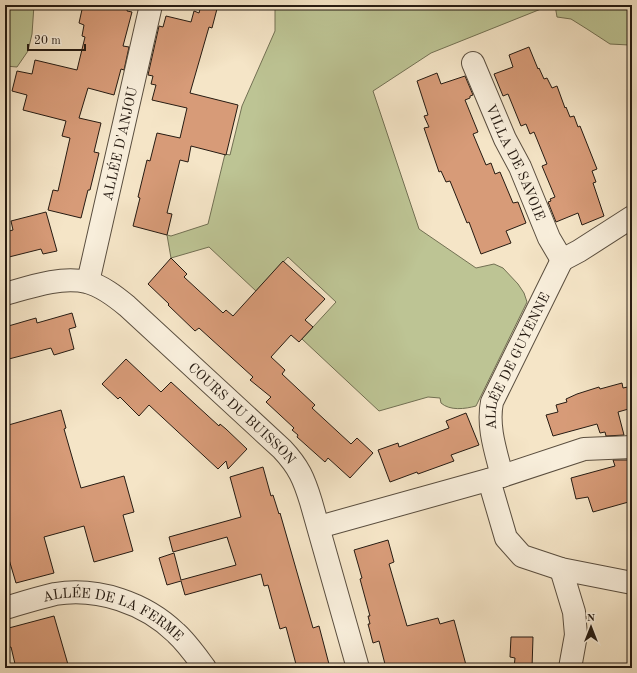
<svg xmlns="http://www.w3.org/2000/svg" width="637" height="673" font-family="'Old Standard TT',serif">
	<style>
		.green { fill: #bdc494; stroke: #727053 }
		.building { fill: #d79b78; stroke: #261b12 }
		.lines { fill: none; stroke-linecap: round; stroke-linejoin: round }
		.minor-casing { stroke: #5a4e3f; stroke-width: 24 }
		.minor { stroke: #f8eedb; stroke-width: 22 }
		.labels { text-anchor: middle; stroke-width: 3; stroke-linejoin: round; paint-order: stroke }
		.street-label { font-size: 14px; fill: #261b12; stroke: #f8eedb }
	</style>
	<rect width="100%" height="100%" fill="#f5e5c7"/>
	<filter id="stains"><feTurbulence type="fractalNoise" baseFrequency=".005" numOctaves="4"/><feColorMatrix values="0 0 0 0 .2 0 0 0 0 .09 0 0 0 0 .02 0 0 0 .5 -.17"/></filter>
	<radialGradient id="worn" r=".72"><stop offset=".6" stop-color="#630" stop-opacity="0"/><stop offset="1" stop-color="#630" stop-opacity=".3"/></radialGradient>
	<path class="green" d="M5,5h29l-2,29 -4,17 -11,16 -12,-1z
		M275,5h276l-120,48 -58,38 46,138 57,39 18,-4 9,4 15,16 6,9 3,9 -51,104c-11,3 -26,5 -35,-3l-1,-5 -12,-1 -49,14 -77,-72 34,-37 -48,-45 -32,34 -47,-44 -38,11 -4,-23 4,1 37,-12 17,-70 5,1 12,-49 33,-75z
		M555,5h77v38l-3,2 -19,-1 -23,-15 -16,-10 -14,-2z"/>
	<path class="building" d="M83,5h45l-1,6 5,1 -9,34 6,1 -5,23 -3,-1 -7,26 -26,-7 -9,30 22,5 -7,29 5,1 -9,37h-2l-7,28 -33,-8 5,-20 5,1 12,-53 -8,-2 4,-15 -43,-11 4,-15 -15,-4 5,-20 15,3 3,-14 42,10 8,-33 -3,-1 2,-11 -5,-2z
		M201,5h17l-6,23 -3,-1 -19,66 48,12 -12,50 -35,-9 -3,16 -8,-2 -13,53 5,1 -5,21 -34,-9 7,-28 -2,-1 9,-37 3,1 7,-28 23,5 7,-30 -35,-8 4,-15 -5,-1 2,-8 -5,-1 11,-49 4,1 3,-11 25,6 3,-11 5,2z
		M529,47l9,22 1,-1 5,11 3,-1 5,10 5,-2 8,22 1,-1 4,10 4,-1 4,11 2,-1 17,43 -5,2 4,11 -3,1 11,33 -22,9 -4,-12 -22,9 -8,-20 3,-1 -1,-2 5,-2 -13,-31 5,-2 -13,-32 -4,2 -4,-10 -5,2 -13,-32 -5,2 -9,-22 19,-7 -4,-12z
		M437,73l4,11 24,-8 8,19 -3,1v2l-5,2 13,32 -5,2 13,31 5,-2 4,11 5,-2 13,31 5,-1 8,21 -20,8 5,12 -30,11 -12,-32 -2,1 -17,-42 -4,1 -5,-11 -2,1 -15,-44 5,-1 -5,-11 4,-1 -11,-34z
		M46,212l11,39 -14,3 -2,-5 -36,9v-26l8,-2 -2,-9z
		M171,258l16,16 -3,3 39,36 3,-3 7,6 50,-55 42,38 -20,21 8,7 -14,15 -8,-7 -20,22 14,13 -3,4 33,31 -3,3 39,36 6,-6 16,15 -23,25 -22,-20 -3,4 -28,-25 1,-2 -6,-5 2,-2 -28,-26 5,-5 -21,-17 3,-3 -54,-49 -4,3 -27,-26 1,-1 -21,-20z
		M72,313l4,14 -7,2 5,20 -20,6 -3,-7 -46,12v-33l31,-9 1,5z
		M126,359l35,33 10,-10 48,44 1,-2 6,5 21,20 -19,20 -2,-8 -8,8 -69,-64 -10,11 -19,-19 -2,2 -16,-15z
		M622,383l1,5 9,-2v22l-14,4 6,23 -18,1 -1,-4 -5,1 -3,-9 -44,12 -7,-21 12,-3 -2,-7 11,-3 -1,-3 11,-5 22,-7 1,2z
		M61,410l5,18 -2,1 17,59 43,-12 10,36 -11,3 10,36 -39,11 -10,-36 -40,11 10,36 -38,10 -11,-37v-120z
		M466,413l13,32 -28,10 3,6 -36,13 -1,-2 -27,10 -12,-32 20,-7 1,4 50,-19 -3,-7z
		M613,460h19v41l-39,11 -5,-15 -12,2 -5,-21 44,-12z
		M263,467l8,29 2,-1 6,19 1,-1 33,115 6,-2 11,42h-33l-11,-41 -6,2 -12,-44 -4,1 -3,-12 -76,21 -4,-14 -14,4 -8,-27 15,-5 7,27 55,-15 -9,-28 -54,15 -4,-15 72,-20 -11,-40z
		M388,540l6,22 -5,2 18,62 31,-8 2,6 14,-4 12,45 -10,3h-70l-7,-27 -6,2 -5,-19h2l-2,-8h2l-10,-37 2,-1 -8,-28z
		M54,616l15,52h-53l-5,-21 -6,1v-19z
		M511,637h22l-1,31h-18l1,-10 -5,-1z"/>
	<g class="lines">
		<g class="minor-casing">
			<g id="minor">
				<path id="s1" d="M473,63l32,76 15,28 29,71 13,22"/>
				<path d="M562,260l17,-9 53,-34"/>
				<path id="s2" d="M88,282l63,-277"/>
				<path id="s3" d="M5,294c25,-7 55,-18 82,-12 15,4 28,14 40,24l155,143c17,18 22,30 29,53l47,166"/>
				<path id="s4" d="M502,476c-6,-24 -15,-49 -10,-74l70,-142"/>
				<path d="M489,480l17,58 16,18 39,13 71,14"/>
				<path d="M319,527l183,-51 82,-27 48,-2"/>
				<path d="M561,569l13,43 2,23 -6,33"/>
				<path id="s5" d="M5,608c17,-5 33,-10 50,-14 43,-7 90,9 121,39 11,10 20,23 29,35"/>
			</g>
		</g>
		<use href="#minor" class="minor"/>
	</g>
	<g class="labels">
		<g class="street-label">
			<text dy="5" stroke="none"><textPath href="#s2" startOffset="142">ALLÉE D'ANJOU</textPath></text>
			<text dy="5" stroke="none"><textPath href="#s1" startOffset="108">VILLA DE SAVOIE</textPath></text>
			<text dy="5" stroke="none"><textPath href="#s4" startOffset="122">ALLÉE DE GUYENNE</textPath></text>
			<text dy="5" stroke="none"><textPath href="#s3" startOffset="288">COURS DU BUISSON</textPath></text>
			<text dy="5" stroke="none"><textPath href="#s5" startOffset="115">ALLÉE DE LA FERME</textPath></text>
		</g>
	</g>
	<rect width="637" height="673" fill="none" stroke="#f5e5c7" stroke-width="20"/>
	<rect x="6" y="6" width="625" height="661" fill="none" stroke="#261b12" stroke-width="2"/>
	<rect x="10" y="10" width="617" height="653" fill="none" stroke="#261b12"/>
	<g transform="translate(591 627)" stroke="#f8eedb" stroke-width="3" paint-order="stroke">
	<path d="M0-3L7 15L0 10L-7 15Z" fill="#261b12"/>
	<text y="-6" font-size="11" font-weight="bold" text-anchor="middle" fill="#261b12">N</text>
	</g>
	<path d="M28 44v6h57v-6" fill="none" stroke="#261b12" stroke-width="2"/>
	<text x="34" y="44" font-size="12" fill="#261b12" stroke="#f8eedb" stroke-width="3" paint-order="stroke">20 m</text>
	<rect width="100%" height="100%" filter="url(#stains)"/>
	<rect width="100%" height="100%" fill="url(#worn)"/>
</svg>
